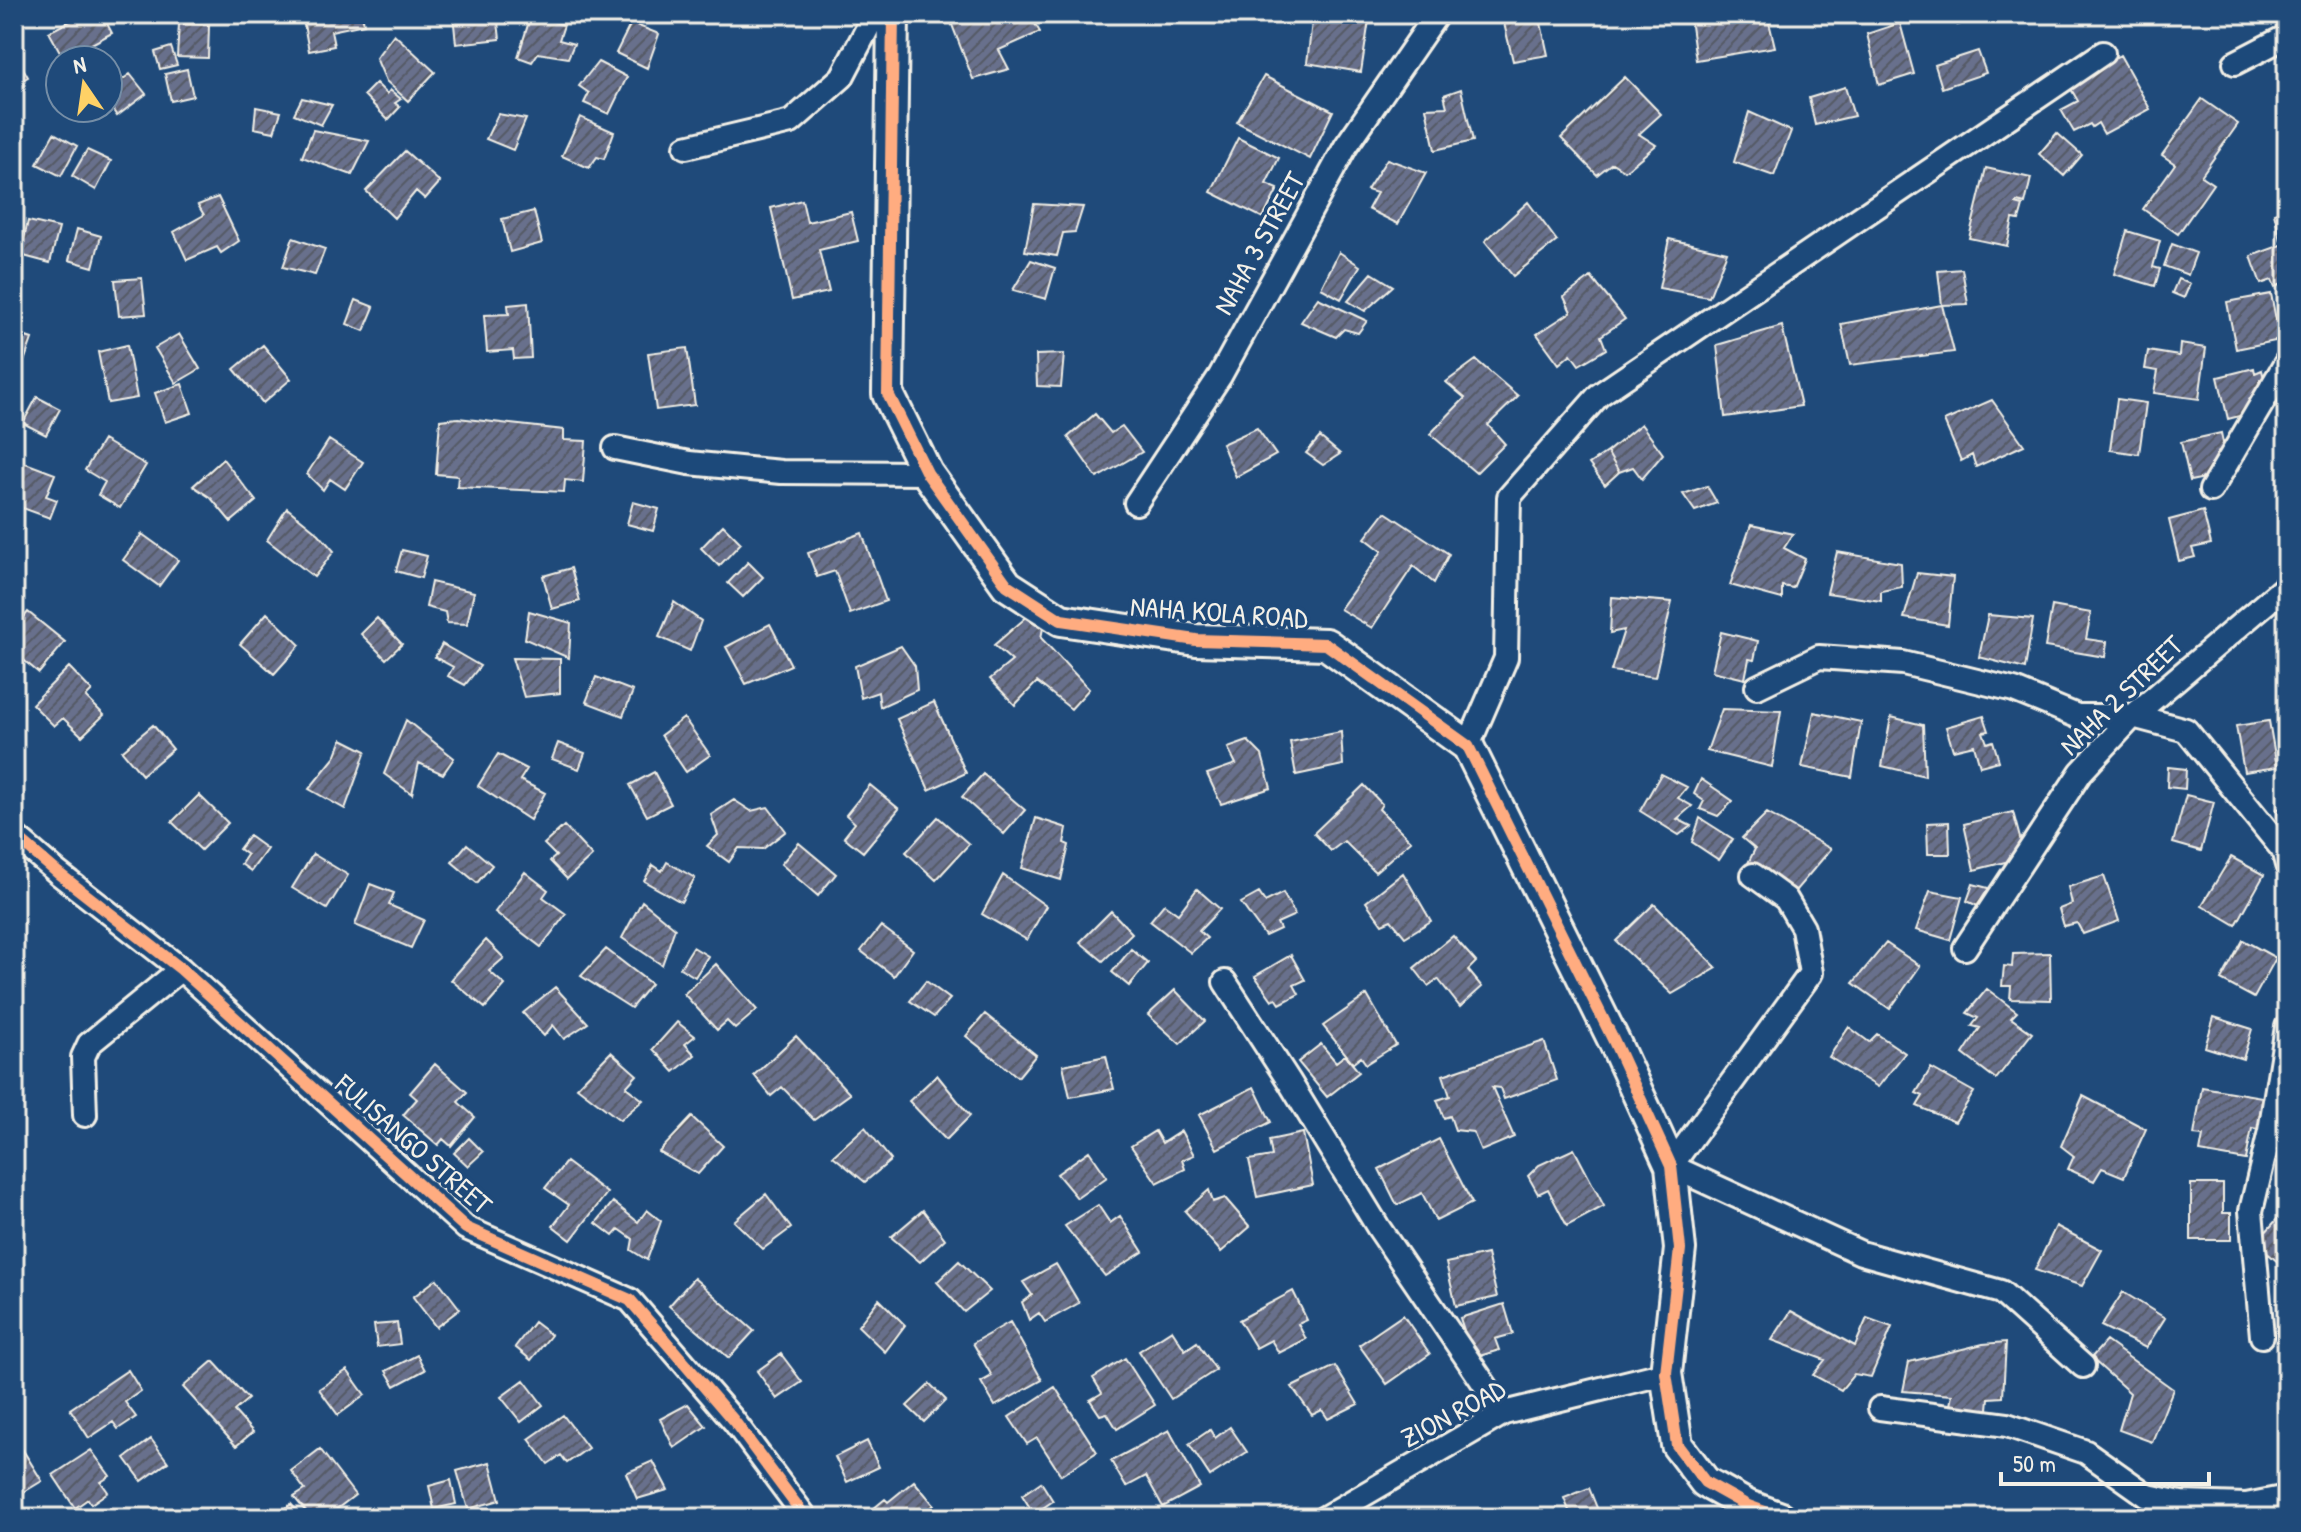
<svg xmlns="http://www.w3.org/2000/svg" width="2301" height="1532" font-family="'Patrick Hand',sans-serif">
	<style>
		.building { fill: url(#building-hatch); stroke: #f4f1e8; stroke-width: 2 }
		.lines { fill: none; stroke-linecap: round; stroke-linejoin: round }
		.street-casing { stroke: #f4f1e8; stroke-width: 28 }
		.secondary-casing { stroke: #f4f1e8; stroke-width: 36 }
		.street { stroke: #1f4a7a; stroke-width: 22 }
		.secondary { stroke: #1f4a7a; stroke-width: 30 }
		.cycleway-casing { stroke: #1f4a7a; stroke-width: 17 }
		.cycleway { stroke: #ffac80; stroke-width: 12 }
		.labels { text-anchor: middle; stroke-width: 7; stroke-linejoin: round; paint-order: stroke }
		.street-label { font-size: 28px; fill: #f4f1e8; stroke: #1f4a7a }
	</style>
	<defs>
		<pattern id="building-hatch" width="6" height="6" patternUnits="userSpaceOnUse" patternTransform="scale(2)"><rect width="6" height="6" fill="#676f8c"/><path d="M-1 1l2-2M0 6l6-6M5 7l2-2" fill="none" stroke="#565a66"/></pattern>
	</defs>
	<rect width="100%" height="100%" fill="#1f4a7a"/>
	<filter id="ink" filterUnits="userSpaceOnUse"><feTurbulence type="fractalNoise" baseFrequency=".0125" numOctaves="2"/><feDisplacementMap in="SourceGraphic" scale="16" xChannelSelector="R" yChannelSelector="G"/><feConvolveMatrix kernelMatrix="1 2 1 2 8 2 1 2 1" color-interpolation-filters="sRGB"/></filter>
	<g filter="url(#ink)">
		<path class="building" d="M76,14h26l10,19 -48,26 -15,-27 29,-15z
			M302,14h60l2,10 -33,7 3,15 -25,5z
			M453,14h44l3,25 -44,5z
			M956,14h32l2,3 8,-3h31l11,18 -41,18 10,19 -36,10 -24,-62z
			M1313,14h57l-9,58 -54,-9z
			M1516,14h23l9,41 -35,6 -10,-42z
			M1707,14h60l8,33 -79,13 -6,-41z
			M1954,14h47l-44,11z
			M531,15l33,10 -5,15 15,4 -6,14 -30,-5 -6,9 -14,-5z
			M631,23l28,11 -12,34 -31,-15z
			M1900,23l14,51 -35,11 -12,-51z
			M179,24l30,1 -1,33 -31,-1z
			M394,34l41,38 -27,29 -22,-20 -10,-23z
			M171,47l6,18 -17,4 -5,-17z
			M1978,51l8,22 -44,15 -7,-23z
			M14,53l14,24 -14,8z
			M2120,55l30,54 -46,25 -6,-11 -6,4 -2,-3 -16,8 -13,-22 17,-9 -10,-17z
			M598,62l29,15 -18,37 -25,-11 5,-10 -10,-7z
			M187,69l6,27 -22,5 -6,-27z
			M130,74l16,20 -29,22 -9,-13v-13z
			M1264,76l69,35 -23,48 -73,-37z
			M1625,77l36,37 -22,20 17,11 -31,26 -13,-8 -15,12 -36,-37z
			M376,83l11,11 3,-4 11,9 -6,4 5,4 -12,13 -24,-25z
			M1845,87l9,29 -39,9 -6,-27z
			M1461,89l12,52 -38,9 -9,-42 21,-1 -3,-12z
			M302,98l30,7 -11,20 -27,-11z
			M2202,99l36,25 -37,52 12,8 -35,50 -35,-25 32,-45 -13,-9z
			M256,107l25,5 -7,20 -20,-4z
			M1749,112l42,19 -17,45 -40,-14z
			M498,114l28,5 -13,31 -27,-11z
			M580,117l34,15 -10,27 -7,-2 -8,11 -27,-12z
			M313,130l56,11 -17,34 -50,-18z
			M54,133l23,13 -16,30 -24,-12z
			M2057,133l25,22 -18,21 -25,-22z
			M1238,138l41,20 -13,26 12,5 -15,29 -52,-26z
			M87,150l24,11 -15,29 -24,-14z
			M405,151l35,31 -15,17 -9,-8 -22,27 -28,-27z
			M1387,159l39,14 -28,51 -30,-15 9,-16 -10,-3z
			M1986,168l45,10 -6,26 -8,-2 -1,2 7,2 -4,14 -6,-1 -6,27 -38,-8z
			M218,197l21,44 -18,12 -4,-6 -30,13 -13,-28 30,-17 -6,-10z
			M802,200l5,22 44,-10 7,29 -39,9 10,42 -37,8 -21,-92z
			M1528,202l29,39 -44,35 -28,-35z
			M1034,204l49,3 -8,25 -12,1 -6,23 -32,-5z
			M2287,209v30l-6,1 -7,-27z
			M534,211l8,32 -32,9 -8,-33z
			M28,221l31,7 -9,35 -30,-8z
			M77,229l24,7 -8,31 -24,-7z
			M2127,231l33,10 -7,26 7,2 -5,17 -41,-12z
			M293,238l32,11 -10,26 -32,-8z
			M1669,239l58,13 -18,45 -50,-9z
			M2287,243v39l-12,5 -3,-7 -11,4 -10,-28z
			M2172,244l24,9 -8,22 -24,-9z
			M1339,252l21,14 -19,33 -20,-11z
			M1031,260l24,8 -9,31 -33,-9z
			M1962,269l6,35 -26,1 -4,-34z
			M1372,273l21,13 -28,25 -17,-10z
			M1591,277l34,42 -24,17 5,13 -27,16 -8,-11 -12,10 -22,-30 34,-22 -7,-15z
			M142,278l4,36 -27,2 -4,-36z
			M2178,279l12,5 -6,14 -12,-5z
			M2271,294l9,46 -44,9 -9,-47z
			M1318,298l49,23 -9,12 -14,-4 -8,8 -35,-15z
			M356,300l18,7 -10,24 -17,-7z
			M528,303l3,55 -17,1 -1,-9 -26,2 -3,-37 25,-1 -1,-9z
			M1942,305l12,47 -104,13 -9,-41z
			M1782,326l19,80 -76,11 -8,-72z
			M14,333l18,6 -18,51z
			M179,334l21,35 -24,14 -21,-35z
			M2180,344l26,4 -7,51 -45,-6 4,-22 -13,-2 3,-18 31,5z
			M127,345l10,53 -29,5 -10,-51z
			M263,345l28,34 -28,24 -29,-34z
			M687,348l8,57 -39,5 -8,-57z
			M1064,354l-3,33 -24,-1 -1,-31z
			M1476,360l42,36 -30,29 17,19 -29,29 -46,-39 35,-36 -19,-16z
			M2254,368l1,5 7,-3 4,17v22l-38,10 -10,-42z
			M182,384l10,29 -27,9 -10,-29z
			M37,397l23,12 -14,26 -23,-12z
			M2117,399l29,4 -7,51 -29,-4z
			M1992,400l32,45 -48,22 -4,-12 -11,6 -17,-40z
			M1095,414l16,19 11,-7 20,26 -45,26 -29,-41z
			M458,418l106,12v10l22,1 -3,41 -18,-2 -1,12 -107,-5 1,-11 -22,-2 4,-54z
			M1641,424l22,30 -21,25 -9,-12 -14,5 -12,-20z
			M1257,428l19,27 -40,22 -14,-33z
			M2221,433l8,40 -39,8 -9,-39z
			M1320,437l20,17 -17,11 -17,-12z
			M103,440l43,25 -26,43 -22,-13 7,-13 -20,-12z
			M329,440l34,22 -18,27 -15,-10 -7,11 -16,-16z
			M1607,452l12,20 -14,13 -16,-21z
			M223,459l33,42 -25,21 -20,-24 -18,-12z
			M20,461l35,13 -9,22 11,4 -7,18 -33,-12 4,-12 -7,-3v-14z
			M1707,486l10,17 -22,8 -12,-17z
			M633,502l26,7 -6,22 -26,-7z
			M287,508l32,26 15,17 -20,26 -47,-37z
			M2203,511l8,33 -19,4 3,9 -16,4 -10,-41z
			M1385,512l64,42 -15,29 -21,-17 -41,62 -32,-19 42,-58 -17,-13z
			M723,525l18,18 -22,23 -18,-18z
			M1751,525l42,9 -9,14 21,11 -12,29 -11,-2v13l-52,-14z
			M862,533l24,68 -36,13 -15,-43 -18,6 -9,-24z
			M142,534l36,26 -19,26 -36,-26z
			M402,550l25,6 -6,22 -25,-7z
			M1837,552l64,11 1,24 -21,4v10l-54,-8z
			M748,562l15,15 -20,20 -15,-14z
			M571,568l9,33 -28,8 -9,-33z
			M1917,573l36,4 -5,48 -44,-7z
			M431,582l43,10 -7,32 -20,-1 -2,-11 -19,-5z
			M1612,597l60,5 -17,75 -44,-6 13,-41 -14,3z
			M674,602l27,19 -11,30 -31,-14z
			M2052,606l39,7 -5,26 21,3 -2,15 -60,-10z
			M529,611l42,12 -2,35 -44,-19z
			M28,612l37,30 -26,31 -25,-21 7,-11 -7,-12z
			M267,613l33,32 -26,29 -34,-30z
			M1029,615l14,13 -2,10 48,51 -18,20 -34,-27 -22,23 -25,-26 22,-18 -18,-16z
			M1988,615l45,4 -8,50 -46,-12z
			M377,618l25,26 -16,15 -25,-25z
			M770,624l21,41 -45,19 -20,-37z
			M1721,632l37,9 -4,19 -5,-1 -4,20 -33,-8z
			M442,644l38,22 -15,19 -17,-9 5,-9 -18,-10z
			M901,646l14,20 2,24 -37,17 -2,-15 -17,6 -6,-32z
			M512,658l48,1v34l-36,4z
			M69,667l23,24 -6,6 18,18 -22,21 -19,-18 -9,8 -22,-22z
			M596,677l37,14 -10,25 -37,-14z
			M934,702l32,71 -37,17 -32,-71z
			M1722,709l59,2 -9,56 -65,-16z
			M1814,712l47,10 -9,55 -50,-10z
			M1984,716l5,15 -6,1 4,11 6,-2 6,20 -19,5 -6,-21 -21,5 -7,-23z
			M1891,717l32,8 2,51 -43,-10z
			M684,718l26,37 -24,17 -25,-37z
			M406,720l48,38 -11,16 -24,-11 -7,31 -28,-20z
			M2269,721l8,46 -33,5 -8,-46z
			M153,725l20,24 -31,26 -20,-24z
			M1341,732l2,33 -47,10 -6,-33z
			M342,739l24,12 -21,58 -36,-20 26,-32z
			M1248,741l14,14 9,33 -50,16 -14,-30 29,-10 -8,-16z
			M558,743l27,10 -6,16 -27,-10z
			M498,754l29,15 -7,11 25,13 -15,27 -52,-34z
			M2168,767l18,2 -1,20 -18,-2z
			M654,772l17,32 -24,12 -17,-31z
			M983,774l42,36 -21,24 -42,-37z
			M1661,774l26,13 -9,11 14,8 -15,13 14,7 -12,9 -39,-24z
			M1701,779l32,22 -15,15 -18,-7 4,-8 -10,-7z
			M870,785l29,24 -36,43 -19,-15 11,-14 -9,-8z
			M1364,785l18,19 -3,5 32,32 -36,31 -31,-31 -13,10 -17,-18z
			M199,795l29,28 -27,27 -29,-28z
			M2186,795l28,7 -13,49 -28,-8z
			M734,800l17,11 17,-4 18,24 -23,18 -24,-1 -10,14 -22,-16 11,-11 -7,-20z
			M2287,807v22l-6,1 -4,-21z
			M2013,812l12,45 -51,13 -10,-46z
			M1767,813l64,36 -35,41 -48,-27 7,-14 -13,-11z
			M938,817l31,27 -33,36 -30,-28z
			M1036,818l31,10 -3,15 5,2 -8,35 -39,-12z
			M1700,818l33,21 -14,21 -27,-18z
			M1949,822l1,32h-22l-1,-31z
			M564,826l28,30 -25,23 -17,-18 6,-5 -12,-12z
			M249,836l18,13 -16,22 -10,-7 6,-9 -8,-6z
			M799,843l37,31 -18,22 -37,-32z
			M467,844l25,21 -15,18 -25,-21z
			M313,854l35,21 -21,34 -35,-21z
			M2231,857l33,18 -28,50 -34,-20z
			M667,862l28,16 -14,24 -37,-21 9,-16 9,6z
			M525,872l23,18 -5,7 23,17 -25,33 -46,-35z
			M1403,873l28,48 -26,16 -14,-17 -9,4 -16,-22z
			M1003,875l43,31 -19,34 -45,-26z
			M2104,876l15,45 -36,13 -6,-11 -13,3 -5,-17 13,-5 -4,-17z
			M370,884l24,9 -5,12 35,15 -13,28 -56,-23z
			M1973,884l26,7 -11,20 -21,-10z
			M1197,889l23,20 -21,22 8,7 -16,15 -41,-32 14,-17 14,10z
			M1930,891l32,6 -12,43 -34,-10z
			M1259,893l6,9 18,-9 12,22 -18,8 3,6 -15,7 -24,-33z
			M642,901l33,27 -13,37 -40,-27z
			M1654,904l63,64 -45,26 -56,-53z
			M1111,911l21,22 -29,28 -23,-19z
			M881,926l32,24 -19,26 -33,-25z
			M1453,936l23,26 -8,8 14,17 -22,20 -22,-28 -10,7 -14,-18z
			M486,940l18,18 -15,13 16,14 -20,23 -34,-28z
			M2243,940l33,18 -22,40 -33,-18z
			M1886,943l34,23 -30,43 -37,-26z
			M693,947l15,9 -13,21 -15,-9z
			M606,949l45,35 -20,24 -50,-32z
			M1131,949l17,14 -19,23 -17,-14z
			M2050,953l1,47 -41,-1 1,-13h-9l2,-20 8,1 1,-13z
			M1291,955l14,25 -11,5 5,9 -19,10 -4,-6 -4,2 -17,-24z
			M716,964l41,46 -22,19 -8,-8 -10,9 -33,-36z
			M926,981l24,18 -16,18 -24,-16z
			M555,987l33,36 -24,16 -11,-14 -9,11 -21,-23z
			M1987,989l30,23 -6,6 21,15 -36,46 -33,-25 17,-26 -8,-2 6,-8 -11,-5z
			M1175,990l30,31 -25,23 -32,-29z
			M1367,995l29,50 -30,19 -5,-7 -8,6 -30,-37z
			M985,1014l51,41 -18,22 -52,-41z
			M2214,1017l38,12 -9,30 -38,-12z
			M677,1022l18,14 -10,8 10,11 -21,17 -21,-23z
			M1849,1027l20,15 8,-8 28,19 -27,34 -49,-30z
			M796,1036l54,58 -36,26 -32,-33 -11,9 -17,-21z
			M1544,1041l13,39 -53,19 -4,-11 -8,-1 22,50 -33,14 -8,-19 -18,-2 -5,-14 -6,2 -7,-18 13,-4 -7,-21z
			M1321,1044l15,18 9,-7 14,17 -32,25 -29,-35z
			M611,1052l26,23 -11,12 17,13 -23,20 -43,-33z
			M1106,1056l8,33 -44,8 -7,-32z
			M435,1064l32,28 -9,10 17,15 -24,29 -8,-7 -5,6 -35,-30 14,-16 -7,-6z
			M1931,1068l43,24 -19,30 -38,-16 6,-10 -7,-3z
			M937,1075l33,41 -24,24 -37,-39z
			M1254,1087l17,35 -54,27 -18,-34z
			M2202,1087l66,11 -5,32 -11,-2 -6,32 -46,-8 3,-16 -9,-1z
			M2083,1096l63,33 -22,48 -22,-9 -8,13 -26,-12 6,-13 -13,-10z
			M692,1117l31,29 -25,28 -39,-22z
			M865,1127l26,33 -26,22 -32,-26z
			M1155,1131l7,12 19,-12 13,24 -12,5 3,9 -28,14 -26,-37z
			M1303,1133l10,52 -56,12 -8,-37 23,-4 -3,-16z
			M469,1138l14,14 -15,14 -14,-13z
			M1439,1139l33,64 -36,18 -14,-28 -25,12 -18,-36z
			M1574,1149l30,57 -37,20 -19,-37 -10,5 -10,-18 11,-11z
			M1089,1151l18,26 -30,21 -20,-24z
			M566,1162l41,31 -36,47 -18,-14 16,-21 -24,-17z
			M2191,1184h32v29h8v27h-40z
			M1209,1190l4,12 12,-4 25,29 -29,25 -36,-41z
			M766,1194l25,34 -28,21 -29,-28z
			M613,1202l25,20 9,-12 14,11 -14,39 -16,-10 2,-11 -14,-10 -6,7 -17,-13z
			M1098,1205l12,18 10,-7 23,36 -38,24 -40,-50z
			M2287,1208v62l-31,-27z
			M923,1210l22,29 -25,23 -29,-25z
			M2056,1226l46,24 -20,36 -47,-16z
			M1487,1254l10,43 -41,9 -10,-43z
			M959,1261l31,30 -26,21 -27,-30z
			M1056,1264l23,39 -34,19 -6,-9 -10,7 -7,-18 10,-7 -9,-13z
			M694,1278l60,53 -25,27 -60,-52z
			M437,1279l23,30 -24,18 -23,-30z
			M1293,1291l14,29 -9,4 8,15 -27,14 -8,-13 -15,8 -17,-28z
			M2123,1292l42,26 -19,30 -45,-22z
			M879,1299l26,26 -20,27 -27,-26z
			M1504,1304l9,30 -18,5 4,11 -26,8 -13,-40z
			M1791,1311l64,35 12,-28 25,9 -21,50 -17,-3 -13,16 -28,-15 12,-15 -53,-20z
			M1403,1315l27,39 -43,30 -28,-39z
			M534,1322l17,13 -20,25 -16,-13z
			M1010,1322l32,58 -47,26 -14,-24 11,-6 -19,-33z
			M397,1323l3,21 -23,3 -3,-22z
			M1172,1330l13,20 12,-8 19,28 -45,29 -32,-48z
			M2106,1341l67,48 -21,53 -33,-12 11,-37 -39,-35z
			M2006,1342l-3,55 -14,1 -2,22 -39,-5 4,-20 -49,-4 6,-29 74,-18z
			M781,1354l21,28 -25,17 -20,-28z
			M417,1355l8,15 -30,16 -9,-15z
			M1125,1358l30,47 -38,24 -10,-16 -7,2 -10,-15 12,-7 -9,-15z
			M213,1361l35,38 -14,12 19,21 -17,14 -53,-59z
			M1335,1366l23,38 -30,15 -6,-9 -10,5 -20,-28z
			M128,1370l13,21 -16,11 11,15 -18,12 -5,-7 -24,16 -19,-29z
			M347,1370l18,25 -27,20 -19,-26z
			M524,1380l19,25 -22,17 -20,-25z
			M930,1384l16,16 -22,22 -17,-16z
			M1055,1387l42,65 -36,23 -24,-37 -10,6 -18,-27z
			M688,1404l18,22 -32,22 -14,-29z
			M563,1415l25,33 -21,15 -6,-8 -13,9 -19,-25z
			M1230,1427l17,25 -37,24 -21,-32 21,-14 5,8z
			M1169,1430l31,57 -37,20 -17,-31 -20,11 -15,-26z
			M151,1439l17,23 -26,19 -17,-23z
			M867,1441l12,26 -32,15 -12,-25z
			M21,1447l21,34 -23,14 -5,-8v-36z
			M320,1449l35,46 -30,23h-14l-17,-21 11,-7 -14,-19z
			M91,1450l19,26 -9,6 7,10 -17,12 -3,-5 -13,9 -22,-33z
			M653,1461l15,29 -31,9 -11,-26z
			M490,1462l10,38 -32,9 -11,-38z
			M451,1480l5,24 -22,5 -5,-23z
			M914,1481l20,24 -16,13h-56l23,-19 3,3z
			M1041,1482l12,19 -19,13 -12,-19z
			M1589,1488l12,30h-29l-8,-20z
			M291,1504l12,14h-29z"/>
		<g class="lines">
			<g class="street-casing">
				<path id="street" d="M2235,63l52,-27
					M686,147l105,-25 51,-45 33,-63
					M615,448l74,15 92,9 146,1
					M2211,490l76,-129
					M1136,503l84,-127 126,-230 91,-132
					M1757,687l62,-30 84,6 111,27 63,26h56l53,14 97,120 4,15
					M1468,746l38,-88 3,-161 90,-102 504,-342
					M14,835l44,38 123,96 285,259 164,72 104,121 72,97
					M1753,875l33,24 17,29 8,45 -140,193 190,87 140,39 82,74
					M1965,948l116,-176 52,-56 154,-131
					M1225,982l64,99 89,146 126,186
					M85,1115l-2,-58 6,-13 92,-75
					M2262,1336l-11,-125 19,-80 17,-104
					M1880,1408l127,17 79,27 62,44 33,7 65,2 41,-8
					M1324,1518l180,-105 162,-40"/>
			</g>
			<g class="secondary-casing">
				<path id="secondary" d="M893,14l-5,380 39,79 80,112 54,35 135,20 130,4 142,102 146,295 57,125 9,83 -14,124 11,72 28,37 43,24 33,12"/>
			</g>
			<use href="#street" class="street"/>
			<use href="#secondary" class="secondary"/>
			<g class="cycleway-casing">
				<path id="cycleway" d="M893,14l-5,380 39,79 80,112 54,35 135,20 130,4 142,102 146,295 57,125 9,83 -14,124 11,72 28,37 43,24 33,12
					M14,835l44,38 123,96 285,259 164,72 104,121 72,97"/>
			</g>
			<use href="#cycleway" class="cycleway"/>
		</g>
	</g>
	<g class="labels">
		<g class="street-label">
			<text transform="translate(1259 243) rotate(-61)" y="10">NAHA 3 STREET</text>
			<text transform="translate(1219 612) rotate(4)" y="10">NAHA KOLA ROAD</text>
			<text transform="translate(2121 695) rotate(-44)" y="10">NAHA 2 STREET</text>
			<text transform="translate(414 1144) rotate(41)" y="10">FULISANGO STREET</text>
			<text transform="translate(1453 1413) rotate(-28)" y="10">ZION ROAD</text>
		</g>
	</g>
	<rect width="2301" height="1532" fill="none" stroke="#1f4a7a" stroke-width="48"/>
	<rect x="24" y="24" width="2253" height="1484" fill="none" stroke="#f4f1e8" stroke-width="3" filter="url(#ink)"/>
	<g transform="translate(84 84) rotate(347)"><circle r="38" fill="#1f4a7a" stroke="#748da6" stroke-width="2"/>
	<path d="M0-6L14 30L0 20L-14 30Z" fill="#ffd166"/>
	<text y="-12" font-size="22" font-weight="bold" text-anchor="middle" fill="#f4f1e8">N</text>
	</g>
	<path d="M2001 1472v12h208v-12" fill="none" stroke="#f4f1e8" stroke-width="4"/>
	<text x="2013" y="1472" font-size="24" fill="#f4f1e8" stroke="#1f4a7a" stroke-width="6" paint-order="stroke">50 m</text>
</svg>
